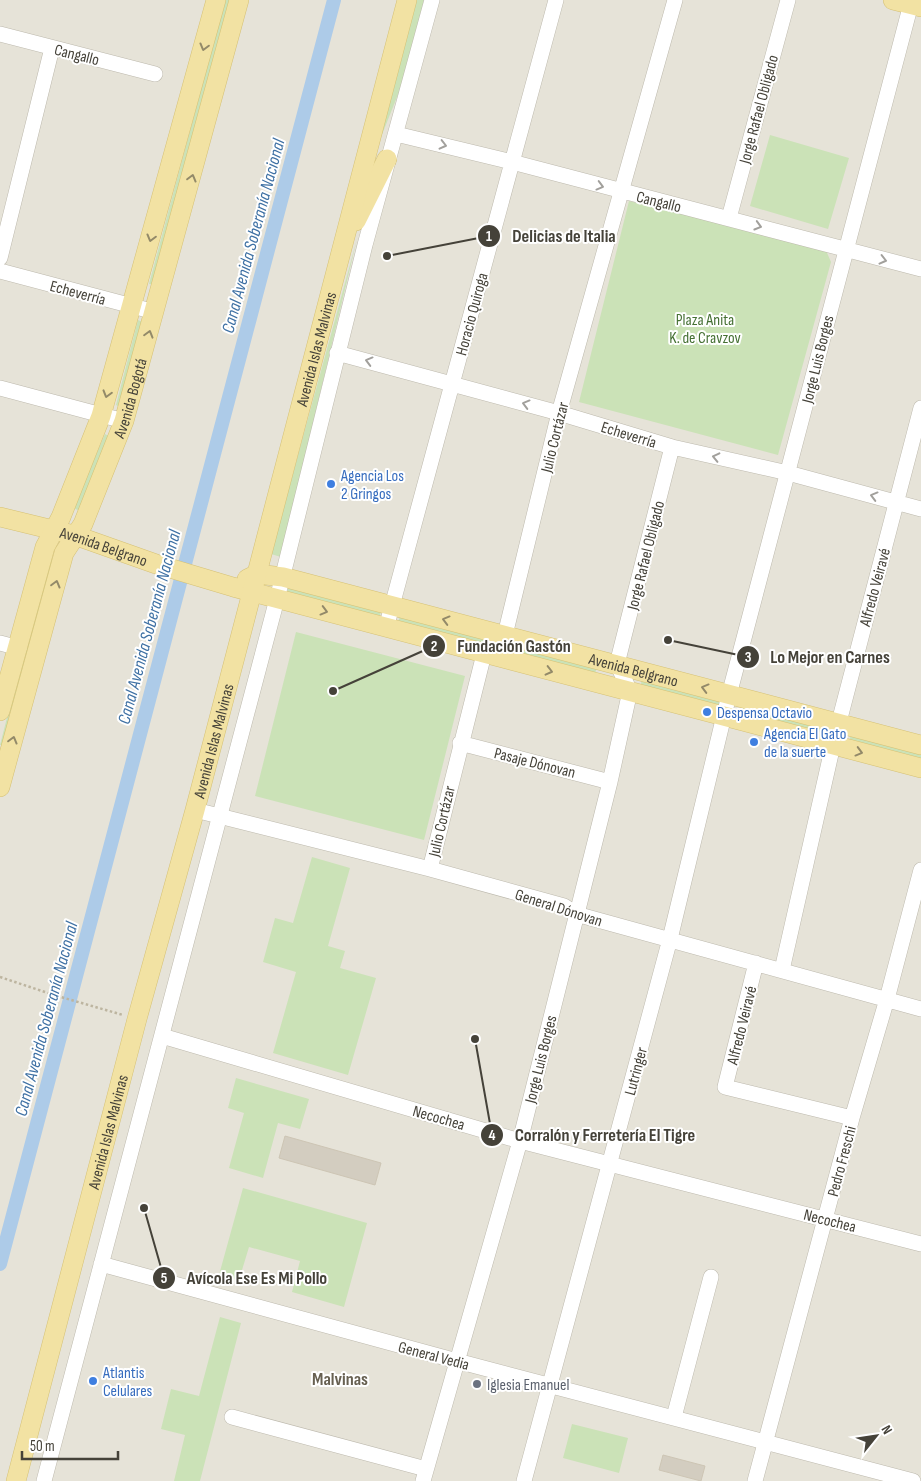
<svg xmlns="http://www.w3.org/2000/svg" width="921" height="1481" font-family="'Sofia Sans Condensed',sans-serif">
	<style>
		.residential { fill: #e6e3d8 }
		.green { fill: #cbe2b7 }
		.lines { fill: none; stroke-linecap: round; stroke-linejoin: round }
		.canal { stroke: #adcbe8; stroke-width: 14 }
		.building { fill: #d3cdc0; stroke: #cdc5b4 }
		.minor-casing { stroke: #bdb9ad; stroke-width: 16 }
		.major-casing { stroke: #d5c175; stroke-width: 20 }
		.path { stroke: #bdb5a0; stroke-width: 2.5; stroke-dasharray: 2.5 2.5; stroke-linecap: butt }
		.minor { stroke: #fff; stroke-width: 15 }
		.major { stroke: #f2e2a3; stroke-width: 19 }
		.oneway { stroke: #938a69 }
		.oneway2 { stroke: #a2a09c }
		.shop-dot { fill: #3f7fe0; stroke: #fff; stroke-width: 2 }
		.worship-dot { fill: #6b7280; stroke: #fff; stroke-width: 2 }
		.labels { text-anchor: middle; stroke-width: 4; stroke-linejoin: round; paint-order: stroke }
		.street-label { font-size: 16px; fill: #454239; stroke: #fff }
		.park-label { font-size: 16px; fill: #457033; stroke: #fff }
		.shop-label { font-size: 16px; fill: #366cbe; stroke: #fff; text-anchor: start }
		.worship-label { font-size: 16px; fill: #5b616d; stroke: #fff; text-anchor: start }
		.water-label { font-size: 18px; font-style: italic; fill: #3f71a4; stroke: #fff }
		.neighbourhood-label { font-size: 18px; font-weight: bold; fill: #676051; stroke: #fff }
		.leader { fill: none; stroke: #454239; stroke-width: 2 }
		.callout-dot { fill: #454239; stroke: #fff; stroke-width: 2 }
		.mark-label { font-size: 15px; text-anchor: middle; font-weight: bold; fill: #fff }
		.callout-label { font-size: 18px; text-anchor: middle; font-weight: bold; fill: #454239; stroke: #fff; stroke-width: 4; stroke-linejoin: round; paint-order: stroke }
	</style>
	<rect width="100%" height="100%" fill="#f3f1e9"/>
	<path class="residential" d="M0,0h921v1481h-921z"/>
	<path class="green" d="M225,0h8l-76,285 -8,-1z
		M415,0h9l-21,82 -28,70z
		M770,135l79,23 -21,71 -78,-23z
		M629,201l196,47 6,14 -53,193 -199,-53z
		M357,239l-76,318 -10,-3z
		M138,320l7,3 -22,86 -7,-4z
		M105,434l7,4 -32,73 -7,-3z
		M48,558l8,3 -52,184h-4z
		M289,586l92,25 -2,9 -93,-25z
		M400,615l84,23 -3,9 -83,-23z
		M296,632l169,44 -41,164 -169,-44z
		M513,643l84,22 -2,10 -84,-23z
		M642,679l79,21 -3,9 -78,-21z
		M742,706l84,22 -3,10 -83,-23z
		M851,735l70,19v10l-73,-20z
		M312,857l38,11 -22,78 17,5 -5,17 36,10 -28,97 -75,-22 23,-81 -33,-10 12,-44 18,5z
		M236,1078l73,21 -9,30 -22,-6 -15,55 -34,-10 15,-55 -16,-5z
		M243,1188l124,35 -23,84 -52,-15 8,-31 -51,-14 -10,33 -20,-5z
		M220,1317l21,6 -41,158h-26l11,-46 -24,-6 10,-40 28,7z
		M572,1424l56,14 -9,35 -56,-15z"/>
	<g class="lines">
		<path class="canal" d="M0,1264l334,-1264"/>
	</g>
	<path class="building" d="M285,1136l96,27 -6,22 -96,-27z
		M663,1455l42,11 -4,15 -42,-11z"/>
	<g class="lines">
		<g class="minor-casing">
			<path id="minor" d="M0,34l155,40
				M396,134l116,28 409,107
				M729,218l59,-218
				M0,258l52,-210
				M0,271l155,41
				M337,353l222,60 113,34 116,26 133,36
				M0,388l124,33
				M386,628l170,-628
				M0,643l19,5
				M460,743l150,39
				M195,810l235,59 134,37 12,8 345,95
				M430,869l54,-215 21,-19 54,-222 116,-413
				M756,963l-31,124 127,31
				M782,970l51,-225 88,-337
				M162,1036l358,105 401,103
				M101,1264l356,97 456,120
				M232,1417l194,52
				M674,1417l37,-140
				M44,1481l233,-882 88,-354 67,-245
				M423,1481l97,-340 90,-359 20,-91 -13,-27 55,-217
				M524,1481l146,-542 59,-244 183,-695
				M755,1481l97,-363 35,-119 34,-129"/>
		</g>
		<g class="major-casing">
			<g id="major">
				<path d="M893,0l28,7"/>
				<path d="M356,221l31,-62"/>
				<path id="s1" d="M0,517l74,18 82,29 77,23 688,181"/>
				<path id="s2" d="M247,579l10,-5 26,3 638,168"/>
				<path d="M0,711l45,-164 16,-30 40,-101 115,-416"/>
				<path id="s3" d="M0,787l64,-234 19,-29 41,-103 115,-421"/>
				<path id="s4" d="M16,1481l121,-462 58,-209 212,-810"/>
			</g>
		</g>
		<path class="path" d="M0,977l54,18 69,20"/>
		<use href="#minor" class="minor"/>
		<use href="#major" class="major"/>
	</g>
	<defs><path id="oneway-chevron" d="M-2-3.5L2.5 0L-2 3.5" fill="none" stroke-width="1.6" stroke-linecap="round" stroke-linejoin="round" transform="scale(1.25)"/></defs>
	<g class="oneway">
		<use href="#oneway-chevron" transform="translate(204 47) rotate(105)"/>
		<use href="#oneway-chevron" transform="translate(192 178) rotate(-75)"/>
		<use href="#oneway-chevron" transform="translate(151 238) rotate(105)"/>
		<use href="#oneway-chevron" transform="translate(149 334) rotate(-74)"/>
		<use href="#oneway-chevron" transform="translate(107 394) rotate(106)"/>
		<use href="#oneway-chevron" transform="translate(56 584) rotate(-75)"/>
		<use href="#oneway-chevron" transform="translate(324 611) rotate(15)"/>
		<use href="#oneway-chevron" transform="translate(446 620) rotate(-165)"/>
		<use href="#oneway-chevron" transform="translate(549 671) rotate(14)"/>
		<use href="#oneway-chevron" transform="translate(705 688) rotate(-165)"/>
		<use href="#oneway-chevron" transform="translate(13 740) rotate(-75)"/>
		<use href="#oneway-chevron" transform="translate(859 752) rotate(15)"/>
	</g>
	<g class="oneway2">
		<use href="#oneway-chevron" transform="translate(443 145) rotate(14)"/>
		<use href="#oneway-chevron" transform="translate(600 186) rotate(15)"/>
		<use href="#oneway-chevron" transform="translate(758 226) rotate(16)"/>
		<use href="#oneway-chevron" transform="translate(883 260) rotate(14)"/>
		<use href="#oneway-chevron" transform="translate(369 361) rotate(-165)"/>
		<use href="#oneway-chevron" transform="translate(526 404) rotate(-165)"/>
		<use href="#oneway-chevron" transform="translate(716 457) rotate(-167)"/>
		<use href="#oneway-chevron" transform="translate(874 496) rotate(-165)"/>
	</g>
	<g class="shop-dot">
		<circle cx="331" cy="484" r="5"/>
		<circle cx="707" cy="712" r="5"/>
		<circle cx="754" cy="742" r="5"/>
		<circle cx="93" cy="1381" r="5"/>
	</g>
	<circle class="worship-dot" cx="477" cy="1384" r="5"/>
	<g class="labels">
		<g class="street-label">
			<text transform="translate(77 54) rotate(14)" y="6">Cangallo</text>
			<text transform="translate(758 109) rotate(-75)" y="6">Jorge Rafael Obligado</text>
			<text transform="translate(659 201) rotate(14)" y="6">Cangallo</text>
			<text transform="translate(78 292) rotate(15)" y="6">Echeverría</text>
			<text transform="translate(471 314) rotate(-75)" y="6">Horacio Quiroga</text>
			<text dy="6" stroke="none"><textPath href="#s4" startOffset="1171">Avenida Islas Malvinas</textPath></text>
			<text transform="translate(817 359) rotate(-76)" y="6">Jorge Luis Borges</text>
			<text dy="6" stroke="none"><textPath href="#s3" startOffset="412">Avenida Bogotá</textPath></text>
			<text transform="translate(629 434) rotate(17)" y="6">Echeverría</text>
			<text transform="translate(554 437) rotate(-76)" y="6">Julio Cortázar</text>
			<text dy="6" stroke="none"><textPath href="#s1" startOffset="108">Avenida Belgrano</textPath></text>
			<text transform="translate(645 555) rotate(-76)" y="6">Jorge Rafael Obligado</text>
			<text transform="translate(874 587) rotate(-75)" y="6">Alfredo Veiravé</text>
			<text dy="6" stroke="none"><textPath href="#s2" startOffset="400">Avenida Belgrano</textPath></text>
			<text dy="6" stroke="none"><textPath href="#s4" startOffset="766">Avenida Islas Malvinas</textPath></text>
			<text transform="translate(535 762) rotate(14)" y="6">Pasaje Dónovan</text>
			<text transform="translate(441 821) rotate(-77)" y="6">Julio Cortázar</text>
			<text transform="translate(559 907) rotate(18)" y="6">General Dónovan</text>
			<text transform="translate(741 1025) rotate(-76)" y="6">Alfredo Veiravé</text>
			<text transform="translate(540 1059) rotate(-76)" y="6">Jorge Luis Borges</text>
			<text transform="translate(635 1071) rotate(-75)" y="6">Lutringer</text>
			<text transform="translate(439 1117) rotate(16)" y="6">Necochea</text>
			<text dy="6" stroke="none"><textPath href="#s4" startOffset="361">Avenida Islas Malvinas</textPath></text>
			<text transform="translate(841 1161) rotate(-75)" y="6">Pedro Freschi</text>
			<text transform="translate(830 1220) rotate(14)" y="6">Necochea</text>
			<text transform="translate(434 1355) rotate(15)" y="6">General Vedia</text>
		</g>
		<g class="park-label">
			<text x="705" y="325">Plaza Anita<tspan x="705" dy="18">K. de Cravzov</tspan></text>
		</g>
		<g class="shop-label">
			<text x="341" y="481">Agencia Los<tspan x="341" dy="18">2 Gringos</tspan></text>
			<text x="717" y="718">Despensa Octavio</text>
			<text x="764" y="739">Agencia El Gato<tspan x="764" dy="18">de la suerte</tspan></text>
			<text x="103" y="1378">Atlantis<tspan x="103" dy="18">Celulares</tspan></text>
		</g>
		<g class="worship-label">
			<text x="487" y="1390">Iglesia Emanuel</text>
		</g>
		<g class="water-label">
			<text transform="translate(253 236) rotate(-75)" y="6">Canal Avenida Soberanía Nacional</text>
			<text transform="translate(149 627) rotate(-75)" y="6">Canal Avenida Soberanía Nacional</text>
			<text transform="translate(46 1019) rotate(-75)" y="6">Canal Avenida Soberanía Nacional</text>
		</g>
		<g class="neighbourhood-label">
			<text x="340" y="1385">Malvinas</text>
		</g>
	</g>
	<path class="leader" d="M387 256L489 236M333 691L434 646M668 640L748 657M475 1039L492 1135M144 1208L164 1278"/>
	<g class="callout-dot">
		<circle cx="387" cy="256" r="5"/>
		<circle cx="333" cy="691" r="5"/>
		<circle cx="668" cy="640" r="5"/>
		<circle cx="475" cy="1039" r="5"/>
		<circle cx="144" cy="1208" r="5"/>
		<circle cx="489" cy="236" r="12"/>
		<circle cx="434" cy="646" r="12"/>
		<circle cx="748" cy="657" r="12"/>
		<circle cx="492" cy="1135" r="12"/>
		<circle cx="164" cy="1278" r="12"/>
	</g>
	<g class="mark-label">
		<text x="489" y="241">1</text>
		<text x="434" y="651">2</text>
		<text x="748" y="662">3</text>
		<text x="492" y="1140">4</text>
		<text x="164" y="1283">5</text>
	</g>
	<g class="callout-label">
		<text x="564" y="242">Delicias de Italia</text>
		<text x="514" y="652">Fundación Gastón</text>
		<text x="830" y="663">Lo Mejor en Carnes</text>
		<text x="605" y="1141">Corralón y Ferretería El Tigre</text>
		<text x="257" y="1284">Avícola Ese Es Mi Pollo</text>
	</g>
	<g transform="translate(876 1436) rotate(60)" stroke="#ffffff" stroke-width="4" paint-order="stroke">
	<path d="M0-4L9 19L0 12L-9 19Z" fill="#454239"/>
	<text y="-8" font-size="14" font-weight="bold" text-anchor="middle" fill="#454239">N</text>
	</g>
	<path d="M22 1451v8h96v-8" fill="none" stroke="#454239" stroke-width="2.5"/>
	<text x="30" y="1451" font-size="15" fill="#454239" stroke="#ffffff" stroke-width="4" paint-order="stroke">50 m</text>
</svg>
